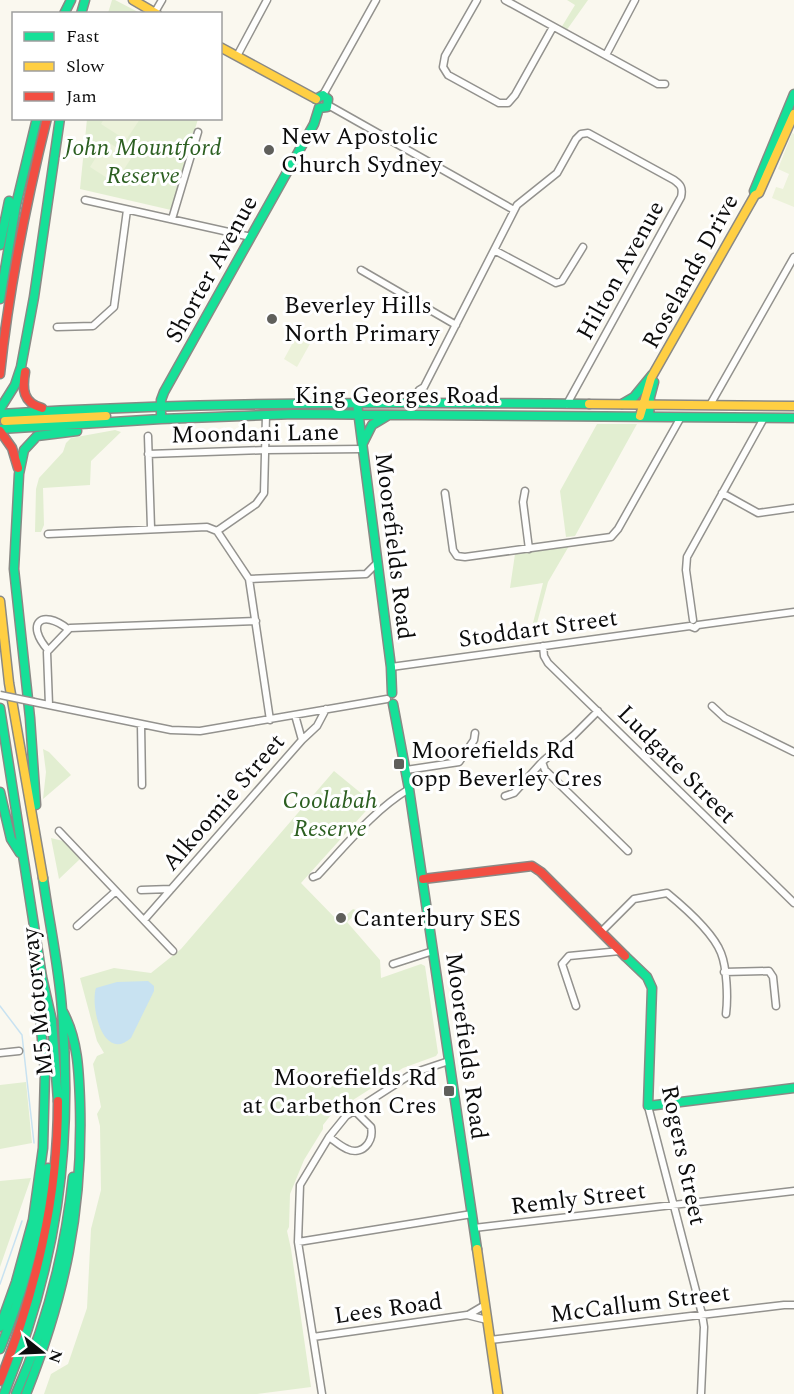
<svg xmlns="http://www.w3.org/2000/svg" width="794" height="1394" font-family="Spectral,serif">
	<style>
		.green { fill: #e2eed1 }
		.pitch { fill: #ecf2da }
		.water { fill: #c8e2f1 }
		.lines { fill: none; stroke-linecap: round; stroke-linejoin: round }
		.stream { stroke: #c8e2f1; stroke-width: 1.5 }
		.street-casing { stroke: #93928e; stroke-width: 9 }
		.fast-casing { stroke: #8a8985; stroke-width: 11 }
		.slow-casing { stroke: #8a8985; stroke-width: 11 }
		.jam-casing { stroke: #8a8985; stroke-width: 11 }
		.street { stroke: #fefefd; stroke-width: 6 }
		.fast { stroke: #16e098; stroke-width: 8 }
		.slow { stroke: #ffcf43; stroke-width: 8 }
		.jam { stroke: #f24e42; stroke-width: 8 }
		.street-bridge-casing { stroke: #93928e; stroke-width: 9; stroke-linecap: butt }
		.street-bridge { stroke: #fefefd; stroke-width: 6 }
		.poi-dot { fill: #5f5f5b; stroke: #fff; stroke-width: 2 }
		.labels { text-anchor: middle; stroke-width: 6; stroke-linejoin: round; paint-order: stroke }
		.poi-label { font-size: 24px; fill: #0c0c0c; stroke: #fff; text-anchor: start }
		.park-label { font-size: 24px; font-style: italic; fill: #2c5f21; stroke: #fff }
		.street-label { font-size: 24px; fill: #0c0c0c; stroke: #fff }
	</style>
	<rect width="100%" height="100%" fill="#faf8ef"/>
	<path class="green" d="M112,0h3l25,13h-32z
		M567,0h21l-22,31 -5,-3 14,-23z
		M87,119h111l-27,91 -91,-21z
		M597,424h40l-62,112 -9,1 -6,-46z
		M115,430l6,2 -30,29 -1,24 -47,3 1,37 -3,7h-6l1,-43 3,-11 24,-26 3,-9 5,-5z
		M569,546l-21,36 -15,56 -4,1 14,-56 -33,5 5,-34z
		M43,749l6,3 22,23 -28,24 3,-27z
		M334,771l39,32 -72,80 38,39 14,-13 6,2 -12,11 33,38 1,18 40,-14 4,2 13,87 -2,3 -33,12 -61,39 -4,5 -4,-1 -11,14v4l-19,31 -14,34 -1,33 -2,4 4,18 20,138 -54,7h-213l7,-20 17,-10 19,-56 4,-79 10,-39 -1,-64 -3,-12 4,-7 -8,-43 4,-8 7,-3 -7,-12 -17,-63 34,-10 37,5 30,-24z
		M51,838l12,3 17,18 -21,20z
		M26,1082l6,61 -32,6v-64z
		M31,1178l-31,89v-86z"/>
	<path class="pitch" d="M104,119v-1l36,1 -14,21 -25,-16z
		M792,133l2,1v73l-22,-9 4,-11 7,2 6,-15 -11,-5z
		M106,141l26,16 -17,26 -25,-16z
		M297,335l14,7 -14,25 -13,-8z"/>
	<path class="water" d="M148,981l6,5v5l-23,47c-28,25 -41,-32 -35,-50l21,-6z"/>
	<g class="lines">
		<path class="stream" d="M0,1006l22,29 12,108
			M0,1284l22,-63"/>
		<g class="street-casing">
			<path id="street" d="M477,0l-32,56 -2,11 5,8 51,28h9l7,-8 38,-68
				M505,0l153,84h7
				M155,12l7,-12
				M606,55l29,-55
				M237,56l30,-56
				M323,95l53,-95
				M328,105l186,105
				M85,200l166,37
				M172,219l26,-87
				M494,250l62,33 6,-2 21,-34
				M361,270l95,55
				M57,327l36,-1 21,-19 13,-97
				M414,403l5,-13 5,-3 93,-182 40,-32 19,-34 5,-5 7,-1 86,47c7,5 9,8 7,17l-114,207
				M710,405l84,-148
				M148,436l3,92
				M148,454l118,-4 97,-1
				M525,491l-2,11 6,47
				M445,493l8,57 4,6 8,1 146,-20 7,-8 63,-112
				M722,493l36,20 36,-5
				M217,531l39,-27 8,-11 2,-78
				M48,534l159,-7 10,4 32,48 21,141
				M249,579l117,-5 10,-10
				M693,620l-7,-50 1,-13 77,-139
				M543,646l1,10 4,7 246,240
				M48,650c-23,-26 -7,-42 20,-21
				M391,667l299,-41 5,2 3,-3 96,-13
				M34,702l137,28 29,1 187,-32
				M49,705l-2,-53 23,-24 186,-7
				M712,706l13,12 69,34
				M598,711l-24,24 -32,27 3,8 83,81
				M295,715l7,25
				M141,724l1,61
				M406,770l53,-8 15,-22 1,-7
				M505,796l9,-3 28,-31
				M59,831l114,120
				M313,877l5,-2c28,-30 56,-65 91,-86
				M141,890l30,-1
				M144,920l158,-180 15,-14 9,-17
				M77,926l39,-35
				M601,932l33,-33 33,-6c17,14 46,39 54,60 6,15 7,45 5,61
				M393,964l40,-13
				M724,972l45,-1 4,6 3,29
				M576,1006l-14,-42 7,-8 51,-5
				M0,1053l19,-2
				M648,1106l54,208 2,13 -3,67
				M329,1137c6,4 11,9 18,12 15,7 27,-7 24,-22l-17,-17
				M474,1228l320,-37
				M298,1242l174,-28
				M468,1315l17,-10
				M313,1337l154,-22 20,5
				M490,1340l294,-35h10
				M322,1394l-24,-152 2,-57 29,-48 17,-21 67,-43 36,-12"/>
		</g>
		<g class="fast-casing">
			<path id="fast" d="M64,14l7,-14
				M81,14l4,-14
				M316,99l7,-4 5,4 -1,8 -8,1
				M755,195l-1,-4 40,-97
				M0,245l9,-44
				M0,299l16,-94 21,-87
				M357,403l34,264 1,26
				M622,404l12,-7 18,-22
				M0,409l15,-24 6,-18 13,-70 26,-179
				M0,414c196,-12 393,-12 589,-10
				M649,416l1,-19 4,-15
				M161,419v-19l3,-8 150,-268 5,-16
				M0,429l161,-10 133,-5 500,4
				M363,443l9,-18 15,-9
				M393,704l16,85 68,460
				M0,708l42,269 10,44 6,80
				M0,792l11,47 9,14
				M36,805l-6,-87 -16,-149 5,-95 5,-24 13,-14 40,-5
				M625,956l22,21 5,11 -4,118 146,-18
				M0,1327l16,-45 17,-62 10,-72 2,-76 -7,-77 4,-18
				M0,1349c24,-59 40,-118 48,-181
				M4,1394c53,-130 69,-245 58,-384 -3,-44 -13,-88 -19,-132
				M16,1394c31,-70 49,-141 57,-217
				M26,1394c39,-98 57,-184 54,-291 -1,-31 -2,-65 -18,-93"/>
		</g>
		<g class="slow-casing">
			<path id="slow" d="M133,0l24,14
				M220,47l96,52
				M589,404l205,2
				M640,416l11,-38 104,-183 4,-2 35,-79
				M5,421l101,-5
				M0,601l9,82 34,195
				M477,1249l21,145"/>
		</g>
		<g class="jam-casing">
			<path id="jam" d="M25,372c-3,17 -2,31 17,36
				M0,374c9,-87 26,-171 47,-256
				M0,431l12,17 6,20
				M423,879l109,-13 9,6 84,84
				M0,1381c36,-91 58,-182 58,-280"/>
		</g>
		<use href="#street" class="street"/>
		<use href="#fast" class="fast"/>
		<use href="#slow" class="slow"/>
		<use href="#jam" class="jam"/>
		<g class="street-bridge-casing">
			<path id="street-bridge" d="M0,695l34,7"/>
		</g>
		<use href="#street-bridge" class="street-bridge"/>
	</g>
	<g class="poi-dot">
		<circle cx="269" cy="150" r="6"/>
		<circle cx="272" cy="319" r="6"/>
		<rect x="393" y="758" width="12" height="12" rx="3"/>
		<circle cx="341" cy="918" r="6"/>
		<rect x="443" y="1085" width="12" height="12" rx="3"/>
	</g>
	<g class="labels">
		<g class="poi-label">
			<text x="281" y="144">New Apostolic<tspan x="281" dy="28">Church Sydney</tspan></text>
			<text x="284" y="313">Beverley Hills<tspan x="284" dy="28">North Primary</tspan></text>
			<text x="411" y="758">Moorefields Rd<tspan x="411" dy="28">opp Beverley Cres</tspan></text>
			<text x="353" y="926">Canterbury SES</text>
			<text x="437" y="1085" text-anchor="end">Moorefields Rd<tspan x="437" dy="28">at Carbethon Cres</tspan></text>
		</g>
		<g class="park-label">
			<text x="143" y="155">John Mountford<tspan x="143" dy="28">Reserve</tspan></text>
			<text x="330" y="808">Coolabah<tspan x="330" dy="28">Reserve</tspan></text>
		</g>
		<g class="street-label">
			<text transform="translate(211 269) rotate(-61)" y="8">Shorter Avenue</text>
			<text transform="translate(620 270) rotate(-61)" y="8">Hilton Avenue</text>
			<text transform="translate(690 271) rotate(-61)" y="8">Roselands Drive</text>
			<text x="397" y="403">King Georges Road</text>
			<text transform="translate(255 433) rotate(-1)" y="8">Moondani Lane</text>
			<text transform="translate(395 546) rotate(83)" y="8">Moorefields Road</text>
			<text transform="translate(538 628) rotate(-8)" y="8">Stoddart Street</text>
			<text transform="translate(677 764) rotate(45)" y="8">Ludgate Street</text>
			<text transform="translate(223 802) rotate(-49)" y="8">Alkoomie Street</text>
			<text transform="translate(37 1002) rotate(-96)" y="8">M5 Motorway</text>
			<text transform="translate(467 1046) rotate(82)" y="8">Moorefields Road</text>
			<text transform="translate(684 1155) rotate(78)" y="8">Rogers Street</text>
			<text transform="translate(578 1198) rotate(-7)" y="8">Remly Street</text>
			<text transform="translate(640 1303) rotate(-7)" y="8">McCallum Street</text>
			<text transform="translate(388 1308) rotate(-8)" y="8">Lees Road</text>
		</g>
	</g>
	<rect x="12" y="12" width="210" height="108" fill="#ffffff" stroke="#9e9e9e" stroke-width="1.5"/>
	<rect x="24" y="32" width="30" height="9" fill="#16e098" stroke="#9e9e9e" stroke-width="1.5"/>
	<text x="66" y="42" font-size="18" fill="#0c0c0c">Fast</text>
	<rect x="24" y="62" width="30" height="9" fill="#ffcf43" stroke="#9e9e9e" stroke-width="1.5"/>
	<text x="66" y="72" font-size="18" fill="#0c0c0c">Slow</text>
	<rect x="24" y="92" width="30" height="9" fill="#f24e42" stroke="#9e9e9e" stroke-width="1.5"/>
	<text x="66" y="102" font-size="18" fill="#0c0c0c">Jam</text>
	<g transform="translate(42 1352) rotate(108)" stroke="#ffffff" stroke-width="4.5" paint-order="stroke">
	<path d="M0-4.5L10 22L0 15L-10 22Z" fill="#0c0c0c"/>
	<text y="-9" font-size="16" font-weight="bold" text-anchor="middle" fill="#0c0c0c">N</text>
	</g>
</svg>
